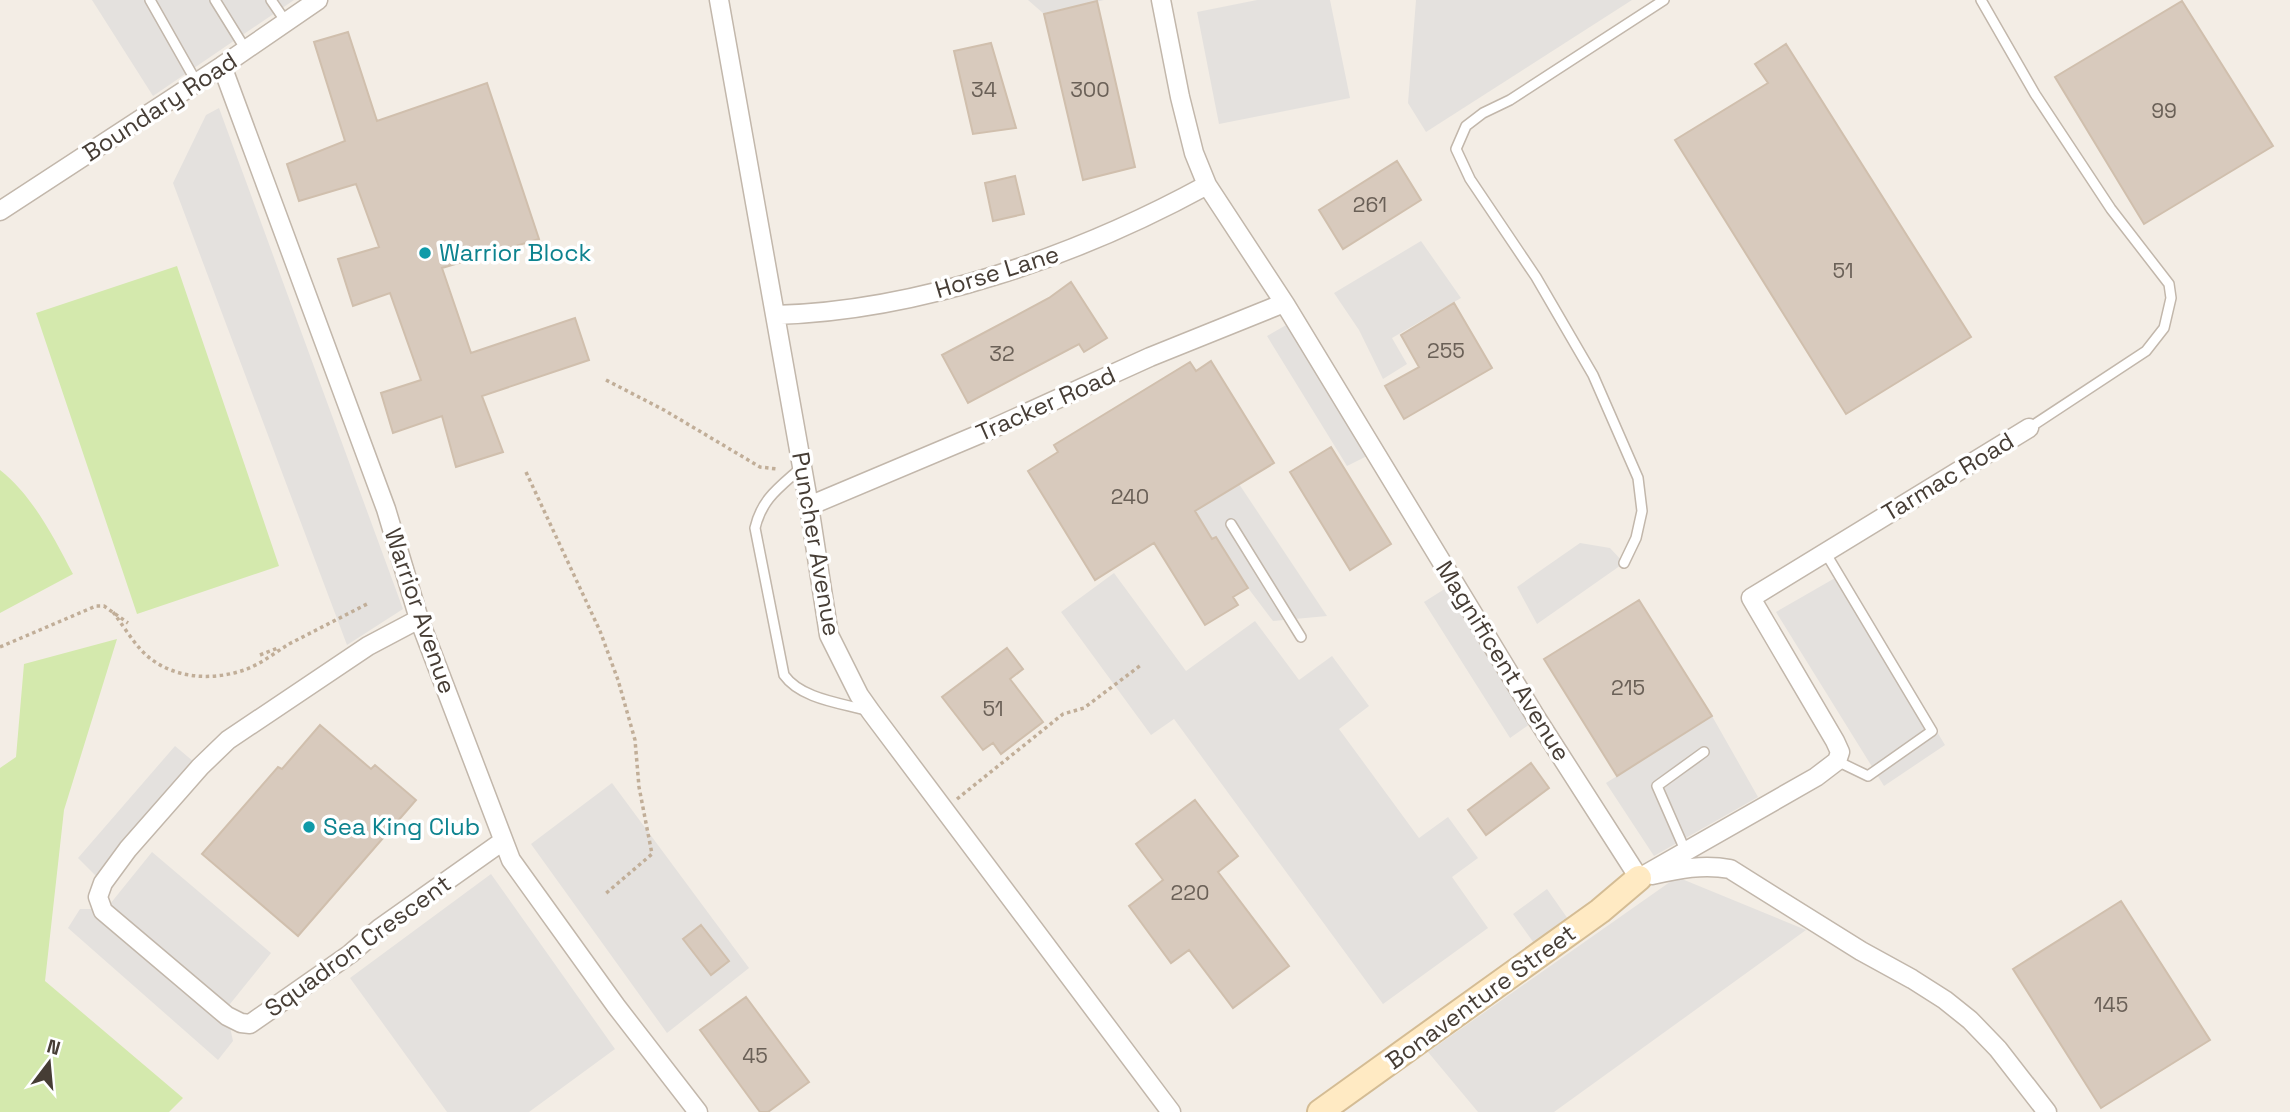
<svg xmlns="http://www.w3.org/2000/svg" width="2290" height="1112" font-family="'Space Grotesk',sans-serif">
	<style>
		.green { fill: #d4e9ad }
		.parking { fill: #e4e1de }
		.building { fill: #d8cabd; stroke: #d0bfad; stroke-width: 2 }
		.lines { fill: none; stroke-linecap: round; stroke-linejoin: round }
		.lane-casing { stroke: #c2b7ab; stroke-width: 12 }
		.street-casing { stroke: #c2b7ab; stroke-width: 21 }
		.secondary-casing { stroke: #d4bc94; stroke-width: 28 }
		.path { stroke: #c1ae98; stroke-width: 3.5; stroke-dasharray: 3.5 3.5; stroke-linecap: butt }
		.lane { stroke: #fff; stroke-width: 9 }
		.street { stroke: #fff; stroke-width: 18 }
		.secondary { stroke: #ffeac3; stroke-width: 24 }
		.culture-dot { fill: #0f9aa8; stroke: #fff; stroke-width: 2.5 }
		.labels { text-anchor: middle; stroke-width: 7; stroke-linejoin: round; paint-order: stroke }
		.number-label { font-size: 21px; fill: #6a6057 }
		.street-label { font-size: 24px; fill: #463d35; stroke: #fff }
		.culture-label { font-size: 24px; fill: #0d838f; stroke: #fff; text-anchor: start }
	</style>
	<rect width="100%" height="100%" fill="#f3ede5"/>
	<path class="green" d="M177,266l102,300 -142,48 -101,-301z
		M0,470c33,26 54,68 73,104l-73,39z
		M117,639l-53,171 -19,171 138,117 -14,14h-169v-344l16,-11 8,-93z"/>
	<path class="parking" d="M92,0h202l-141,96z
		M1028,0h76l-60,14z
		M1257,0h73l20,98 -131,26 -22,-112z
		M1416,0h216l-206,132 -18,-29z
		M219,108l184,501 -56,36 -174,-462 33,-68z
		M1421,241l40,57 -69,40 15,26 -24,15 -24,-49 -25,-37z
		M1295,320l80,132 -28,14 -80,-130z
		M1239,484l88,132 -54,5 -25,-33 -32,-51 -16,9 -5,-35z
		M1580,543l30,5 14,15 -87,61 -20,-37z
		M1114,573l72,98 69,-50 44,59 33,-24 37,50 -30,23 80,109 29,-21 30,41 -26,19 36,51 -105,76 -209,-285 -23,16 -90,-123z
		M1842,574l103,171 -61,41 -108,-174z
		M1454,583l83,136 -27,19 -86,-136z
		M1712,716l46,81 -104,59 -48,-73z
		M175,746l25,21 -97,116 -25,-25z
		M612,783l137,185 -82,65 -136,-189z
		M152,852l119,101 -45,56 7,32 -15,19 -150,-132 12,-19h26z
		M491,874l124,175 -86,63h-82l-97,-134z
		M1677,877l129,53 -252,182h-76l-50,-60z
		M1547,889l28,40 -34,24 -28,-39z"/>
	<path class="building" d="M1097,1l38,166 -52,13 -39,-166z
		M2182,1l91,145 -129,78 -89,-147z
		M348,32l29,89 110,-38 52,156 -97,29 29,85 104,-35 14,42 -107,36 21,56 -47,15 -14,-51 -49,17 -12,-40 40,-13 -31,-87 -37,13 -15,-47 41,-12 -23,-63 -57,17 -12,-37 58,-23 -31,-99z
		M991,43l25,85 -43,6 -19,-83z
		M1786,44l185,293 -125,77 -171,-274 93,-57 -13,-19z
		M1397,161l24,39 -78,49 -24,-39z
		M1015,176l9,38 -31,7 -8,-38z
		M1071,282l36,56 -23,14 -5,-8 -111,59 -26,-48 107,-57z
		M1454,303l38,65 -88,51 -19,-33 34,-19 -18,-32z
		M1211,361l63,102 -79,48 17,28 4,-2 32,51 -15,9 5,8 -33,20 -51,-82 -59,37 -67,-109 30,-19 -4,-7 136,-83 6,9z
		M1331,447l60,97 -41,26 -60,-98z
		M1639,600l73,116 -95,60 -73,-117z
		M1007,648l16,21 -13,10 33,43 -42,32 -8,-11 -10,7 -41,-53z
		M320,725l51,44 4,-4 41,35 -118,136 -96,-82 76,-87 4,2z
		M1531,763l18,25 -63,47 -18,-25z
		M1195,800l43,56 -20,16 71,94 -56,42 -44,-58 -18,13 -42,-57 34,-26 -27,-36z
		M2121,901l89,139 -109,68 -88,-139z
		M701,925l28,36 -18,14 -28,-36z
		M746,997l63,85 -41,30h-8l-60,-82z"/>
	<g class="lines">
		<g class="lane-casing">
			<path id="lane" d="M150,0l47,83
				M215,0l31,50
				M271,0l15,22
				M1981,0l54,94 76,115 58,75 2,14 -7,30 -18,23 -117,77
				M802,467c-22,20 -40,31 -47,61l29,147c17,24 57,28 85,36
				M1231,524l70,113
				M1825,552l107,179 -64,45 -31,-15
				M1624,563l12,-25 6,-27 -4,-33 -45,-103 -57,-98 -66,-98 -14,-30 10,-23 17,-13 27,-13 154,-100
				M1685,850l-28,-64 47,-34"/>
		</g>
		<g class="street-casing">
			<path id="street" d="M719,0l90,506 20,129 30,60 12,17 300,400
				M1161,0l19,97 14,56 13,32 78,119 252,415 102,159
				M222,66l164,443 33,110 92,241 105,146 82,106
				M0,211l222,-145 96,-66
				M775,315c146,-4 304,-60 432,-130
				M809,506l178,-75 163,-74 134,-54
				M419,619l-51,27 -140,94 -28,27 -72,82 -25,34 -5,14 5,14 124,105 14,7 9,1 100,-70 30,-26 123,-87
				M1652,875c27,-6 51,-11 78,-6l131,82 51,28 33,21 25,20 28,29 49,63
				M1639,878l177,-101 21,-16 3,-9 -5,-11 -84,-143 278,-170"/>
		</g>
		<g class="secondary-casing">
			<path id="secondary" d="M1320,1112l280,-201 39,-33"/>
		</g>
		<path class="path" d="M606,380l58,30 96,57 17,2
			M526,472l74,159 18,49 17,60 4,47 13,67 -48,41
			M113,612c9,12 18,27 29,39 27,28 70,31 105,18 15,-6 29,-17 42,-25
			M289,644l78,-40
			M0,647l96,-41h8l24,17
			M260,655l18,-7
			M957,799l106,-85 21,-6 57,-43"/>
		<use href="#lane" class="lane"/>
		<use href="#street" class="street"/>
		<use href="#secondary" class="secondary"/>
	</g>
	<g class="culture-dot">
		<circle cx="425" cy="253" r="7"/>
		<circle cx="309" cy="827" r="7"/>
	</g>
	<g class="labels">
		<g class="number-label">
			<text x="984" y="97">34</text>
			<text x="1090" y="97">300</text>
			<text x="2164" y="118">99</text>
			<text x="1370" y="212">261</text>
			<text x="1843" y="278">51</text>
			<text x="1446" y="358">255</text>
			<text x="1002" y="361">32</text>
			<text x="1130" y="504">240</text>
			<text x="1628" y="695">215</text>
			<text x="993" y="716">51</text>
			<text x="1190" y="900">220</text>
			<text x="2111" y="1012">145</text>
			<text x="755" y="1063">45</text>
		</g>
		<g class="street-label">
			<text transform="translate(160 107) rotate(-33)" y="8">Boundary Road</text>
			<text transform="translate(997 272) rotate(-17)" y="8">Horse Lane</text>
			<text transform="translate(1046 404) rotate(-24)" y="8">Tracker Road</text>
			<text transform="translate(1948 477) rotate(-31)" y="8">Tarmac Road</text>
			<text transform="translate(816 544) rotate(80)" y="8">Puncher Avenue</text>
			<text transform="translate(420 611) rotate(71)" y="8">Warrior Avenue</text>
			<text transform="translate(1503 661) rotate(58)" y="8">Magnificent Avenue</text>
			<text transform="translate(358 946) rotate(-36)" y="8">Squadron Crescent</text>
			<text transform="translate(1481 997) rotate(-36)" y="8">Bonaventure Street</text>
		</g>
		<g class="culture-label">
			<text x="439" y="261">Warrior Block</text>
			<text x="323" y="835">Sea King Club</text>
		</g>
	</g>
	<g transform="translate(49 1063) rotate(16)" stroke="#ffffff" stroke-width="5" paint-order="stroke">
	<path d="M0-5L12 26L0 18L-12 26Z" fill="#463d35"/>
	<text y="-10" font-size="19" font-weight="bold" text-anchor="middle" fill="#463d35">N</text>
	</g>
</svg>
